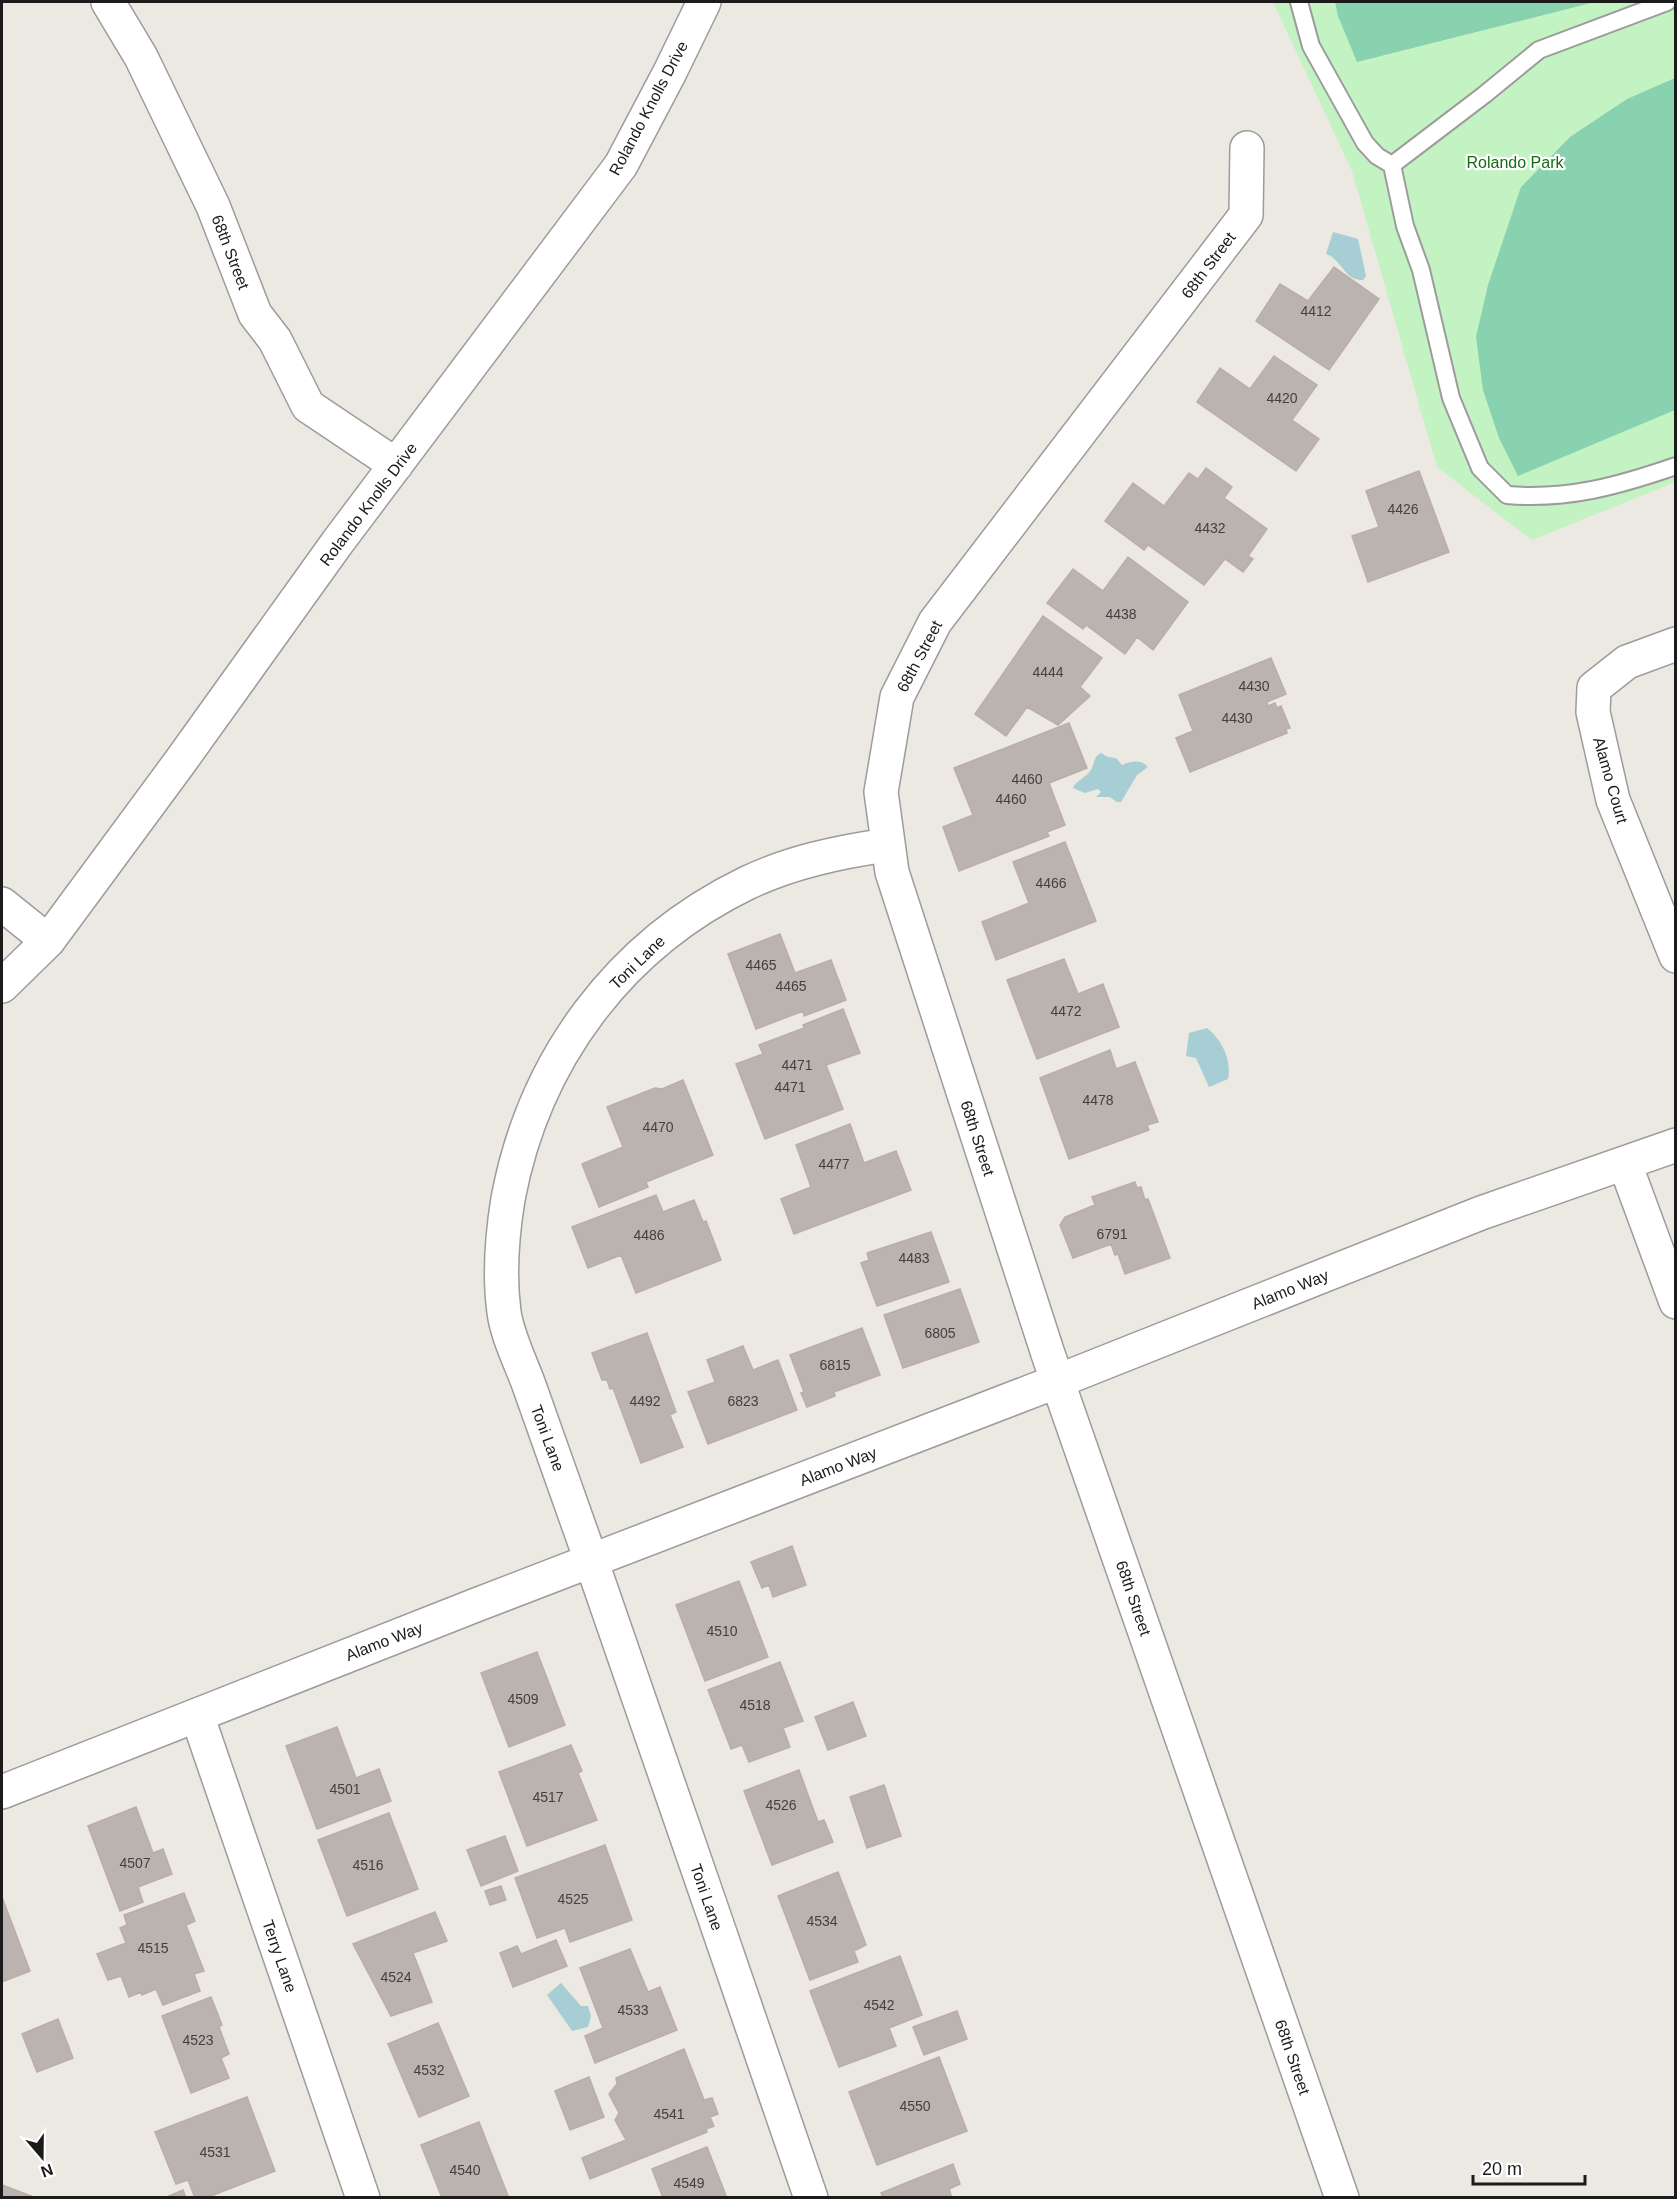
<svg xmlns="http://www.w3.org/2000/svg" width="1677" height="2199" font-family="Arial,sans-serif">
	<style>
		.park { fill: #c3f2c3 }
		.pitch { fill: #88d2b0 }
		.water { fill: #a7ced5 }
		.building { fill: #bbb3af; stroke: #bbaea6; stroke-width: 1.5 }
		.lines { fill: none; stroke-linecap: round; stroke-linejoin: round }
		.service-casing { stroke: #9c9c9c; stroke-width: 20 }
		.minor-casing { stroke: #9c9c9c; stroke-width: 36 }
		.service { stroke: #fff; stroke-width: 16 }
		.minor { stroke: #fff; stroke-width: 33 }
		.labels { text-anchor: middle; stroke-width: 4.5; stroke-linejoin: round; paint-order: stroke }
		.number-label { font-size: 14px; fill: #434140 }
		.street-label { font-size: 16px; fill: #1b1b1b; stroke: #fff }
		.park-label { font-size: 16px; fill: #176b17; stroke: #fff }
	</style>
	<rect width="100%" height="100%" fill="#ece8e2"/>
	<path class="park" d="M1273,2h402v480l-143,58 -95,-73 -85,-296z"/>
	<path class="pitch" d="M1335,2h260l-238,60 -19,-46z
		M1675,78v332l-157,66 -19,-38 -16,-48 -7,-53 12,-52 33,-98 49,-50 57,-38z"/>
	<path class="water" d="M1333,232l25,7 8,37 -3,4c-19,1 -21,-21 -37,-26z
		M1101,753l7,4 8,1 6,7c9,-4 19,-6 26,2l-11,8 -16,27h-4l-7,-5h-14l5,-5 -3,-3 -13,4 -12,-5c2,-7 13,-10 18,-18 4,-7 2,-13 10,-17z
		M1207,1028c15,12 25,32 21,51l-19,8 -13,-29 -10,-2 3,-23z
		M561,1983l20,23h7l3,10 -3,11 -16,4 -25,-36z"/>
	<path class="building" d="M1334,267l45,32 -50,71 -73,-49 24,-37 28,17z
		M1274,356l43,29 -25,35 27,19 -23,32 -99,-69 23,-34 30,21z
		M1206,468l26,19 -8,11 43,31 -19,27 5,3 -10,13 -18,-13 -21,26 -56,-40 -4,5 -39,-29 28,-38 31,23 25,-33 9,6z
		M1419,471l30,81 -81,30 -16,-46 27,-9 -13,-36z
		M1128,557l60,45 -35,48 -16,-13 -12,17 -39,-29 -3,4 -36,-26 26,-34 30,22z
		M1043,616l59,42 -22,29 10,9 -32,29 -31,-18 -21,29 -31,-22z
		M1271,658l15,36 -19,8 1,4 7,-3 2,5 4,-2 9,22 -4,1 1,4 -97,39 -14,-34 17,-7 -14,-36z
		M1069,723l18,45 -38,15 16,42 -18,7 2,4 -90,35 -16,-44 30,-12 -19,-47z
		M1065,842l31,79 -100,39 -14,-38 47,-19 -16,-41z
		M780,934l15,39 36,-13 15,40 -42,16 -1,-5 -47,18 -28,-75z
		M1064,959l14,35 25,-10 16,43 -82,32 -30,-79z
		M843,1009l17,44 -34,12 17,44 -78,30 -29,-75 27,-10 -4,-9 45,-17 -1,-3z
		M1110,1050l6,19 19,-7 23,60 -11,3 2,5 -80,29 -29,-81z
		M683,1080l30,75 -67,27 2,5 -49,20 -17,-43 41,-17 -16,-40 48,-19 7,1z
		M850,1124l14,39 32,-12 15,39 -117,44 -13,-35 30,-12 -15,-42z
		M1135,1182l2,6 4,-1 4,13 3,-1 22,59 -45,16 -7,-20 -3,1 -4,-11 -38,14 -13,-33 5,-8 30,-12 -3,-8z
		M656,1195l7,17 31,-12 9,22 3,-1 15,39 -85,33 -15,-38 -33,13 -16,-41z
		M931,1232l18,50 -72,24 -16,-43 8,-3 -2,-7z
		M960,1289l19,53 -76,26 -19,-53z
		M862,1328l18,47 -46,17 1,4 -28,11 -6,-14 3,-1 -14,-37z
		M647,1333l29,79 -6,3 13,32 -42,16 -28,-75 -3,1 -3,-9h-5l-10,-27z
		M743,1346l10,24 25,-10 19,50 -89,34 -20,-52 27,-10 -8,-22z
		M792,1546l14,39 -33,12 -4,-12 -7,3 -11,-26z
		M739,1581l29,76 -63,24 -29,-76z
		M537,1652l28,73 -56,22 -28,-74z
		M780,1662l23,59 -20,7 7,19 -41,15 -7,-17 -11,4 -23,-59z
		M853,1702l13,34 -38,14 -13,-33z
		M337,1727l19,51 23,-9 12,32 -74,28 -31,-83z
		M571,1745l11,26 -4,2 19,47 -70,26 -28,-74z
		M799,1770l19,52 6,-2 9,22 -61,23 -28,-74z
		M884,1785l17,51 -34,12 -17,-51z
		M136,1807l17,46 10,-4 9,25 -34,13 5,15 -23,9 -32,-85z
		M389,1813l29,76 -71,27 -29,-76z
		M505,1836l13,35 -37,15 -14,-36z
		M605,1845l27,75 -62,22 -5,-14 -28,10 -22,-60z
		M838,1872l28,73 -12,6 4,11 -48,18 -32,-84z
		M501,1886l5,14 -16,5 -5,-14z
		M184,1893l11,28 -9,4 18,46 -10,3 6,17 -37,14 -7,-16 -14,6 -1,-3 -12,5 -8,-21 -13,4 -11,-26 29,-11 -6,-15 7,-3 -3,-10z
		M2,1897l28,74 -28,11z
		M435,1912l12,29 -34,12 19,49 -41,14 -38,-72z
		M556,1940l11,26 -54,21 -13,-34 17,-7 4,8z
		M630,1949l18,43 12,-5 17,43 -82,33 -10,-27 18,-8 -23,-60z
		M900,1956l22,59 -33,13 7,18 -57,21 -29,-76z
		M211,1997l11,28 -3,2 10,27 -8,4 8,20 -38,15 -29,-77z
		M957,2011l10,28 -43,16 -11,-28z
		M58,2019l15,39 -36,14 -15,-38z
		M438,2023l31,73 -50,21 -31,-73z
		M684,2049l20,51 8,-2 6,16 -8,3 4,9 -8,3 1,3 -117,47 -8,-21 44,-18 -11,-20 4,-7 -10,-19 8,-10 -1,-6z
		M939,2057l28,74 -90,34 -28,-73z
		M589,2077l15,40 -34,13 -15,-39z
		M247,2097l28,74 -69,27h-11l-7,-18 -12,4 -21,-52z
		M479,2122l29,74 -4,2h-62l-21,-53z
		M707,2147l20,51h-64l-11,-29z
		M953,2164l7,20 -11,5 3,9h-69l-2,-5z
		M2,2185l29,11 -1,2h-28z
		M183,2190l3,8h-22z"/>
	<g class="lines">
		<g class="service-casing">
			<path id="service" d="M1299,2l12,44 54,97 12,13 15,9 92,-70 55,-45 128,-48
				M1392,165l13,61 16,44 30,128 29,70 27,27c61,5 111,-9 169,-29"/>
		</g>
		<g class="minor-casing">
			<path id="minor" d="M108,2l33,55 72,149 42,108 20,26 33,66 88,59
				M1247,148l-1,67 -311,407 -38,75 -16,95 11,80 156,482 294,844
				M1676,644l-49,18 -33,26 -1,24 20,88 63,156
				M2,904l46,37
				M2,986l46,-45 132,-179 157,-219 284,-378 49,-93 34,-70
				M1625,1164l51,138
				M197,1715l166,483
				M2,1792l474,-187 582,-224 423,-168 195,-68
				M811,2198c-73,-212 -145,-423 -219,-635 -20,-58 -41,-116 -62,-175 -8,-23 -23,-52 -26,-76 -5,-37 -2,-76 4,-113 26,-139 111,-254 239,-316 44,-21 92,-31 140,-38"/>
		</g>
		<use href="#service" class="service"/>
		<use href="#minor" class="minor"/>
	</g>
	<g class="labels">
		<g class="number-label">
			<text x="1316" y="316">4412</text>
			<text x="1282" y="403">4420</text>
			<text x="1403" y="514">4426</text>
			<text x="1210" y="533">4432</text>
			<text x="1121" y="619">4438</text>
			<text x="1048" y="677">4444</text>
			<text x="1254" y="691">4430</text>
			<text x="1237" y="723">4430</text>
			<text x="1027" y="784">4460</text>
			<text x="1011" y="804">4460</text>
			<text x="1051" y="888">4466</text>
			<text x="761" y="970">4465</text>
			<text x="791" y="991">4465</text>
			<text x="1066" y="1016">4472</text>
			<text x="797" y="1070">4471</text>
			<text x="790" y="1092">4471</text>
			<text x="1098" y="1105">4478</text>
			<text x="658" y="1132">4470</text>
			<text x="834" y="1169">4477</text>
			<text x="1112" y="1239">6791</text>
			<text x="649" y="1240">4486</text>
			<text x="914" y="1263">4483</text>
			<text x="940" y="1338">6805</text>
			<text x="835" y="1370">6815</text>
			<text x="645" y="1406">4492</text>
			<text x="743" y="1406">6823</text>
			<text x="722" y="1636">4510</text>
			<text x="523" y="1704">4509</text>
			<text x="755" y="1710">4518</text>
			<text x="345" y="1794">4501</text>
			<text x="548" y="1802">4517</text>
			<text x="781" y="1810">4526</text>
			<text x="135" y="1868">4507</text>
			<text x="368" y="1870">4516</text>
			<text x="573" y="1904">4525</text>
			<text x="822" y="1926">4534</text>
			<text x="153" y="1953">4515</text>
			<text x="396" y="1982">4524</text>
			<text x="879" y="2010">4542</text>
			<text x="633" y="2015">4533</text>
			<text x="198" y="2045">4523</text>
			<text x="429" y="2075">4532</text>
			<text x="915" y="2111">4550</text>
			<text x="669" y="2119">4541</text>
			<text x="215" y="2157">4531</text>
			<text x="465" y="2175">4540</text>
			<text x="689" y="2188">4549</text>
		</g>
		<g class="street-label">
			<text transform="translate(648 108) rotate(-62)" y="6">Rolando Knolls Drive</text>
			<text transform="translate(231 252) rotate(69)" y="6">68th Street</text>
			<text transform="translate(1208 265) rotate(-53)" y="6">68th Street</text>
			<text transform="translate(368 504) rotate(-53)" y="6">Rolando Knolls Drive</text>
			<text transform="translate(919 656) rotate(-62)" y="6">68th Street</text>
			<text transform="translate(1611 780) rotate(74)" y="6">Alamo Court</text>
			<text transform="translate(637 962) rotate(-44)" y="6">Toni Lane</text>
			<text transform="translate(978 1138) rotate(72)" y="6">68th Street</text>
			<text transform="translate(1290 1289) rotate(-22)" y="6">Alamo Way</text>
			<text transform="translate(548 1438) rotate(70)" y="6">Toni Lane</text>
			<text transform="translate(838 1466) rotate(-21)" y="6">Alamo Way</text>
			<text transform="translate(1134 1598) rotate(71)" y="6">68th Street</text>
			<text transform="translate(384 1641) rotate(-21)" y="6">Alamo Way</text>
			<text transform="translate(707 1897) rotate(71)" y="6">Toni Lane</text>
			<text transform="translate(280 1956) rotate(71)" y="6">Terry Lane</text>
			<text transform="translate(1293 2057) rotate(71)" y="6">68th Street</text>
		</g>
		<g class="park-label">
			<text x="1515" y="168">Rolando Park</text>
		</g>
	</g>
	<rect width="1677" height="2199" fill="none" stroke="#1b1b1b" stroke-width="6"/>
	<g transform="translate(42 2157) rotate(160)" stroke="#ffffff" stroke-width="4.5" paint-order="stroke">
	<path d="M0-4.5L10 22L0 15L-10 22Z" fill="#1b1b1b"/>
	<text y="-9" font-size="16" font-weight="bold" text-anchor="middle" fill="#1b1b1b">N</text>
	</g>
	<path d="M1473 2175v9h112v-9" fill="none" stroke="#1b1b1b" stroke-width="3"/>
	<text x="1482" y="2175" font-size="18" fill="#1b1b1b" stroke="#ffffff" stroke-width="4.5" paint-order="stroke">20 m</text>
</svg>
